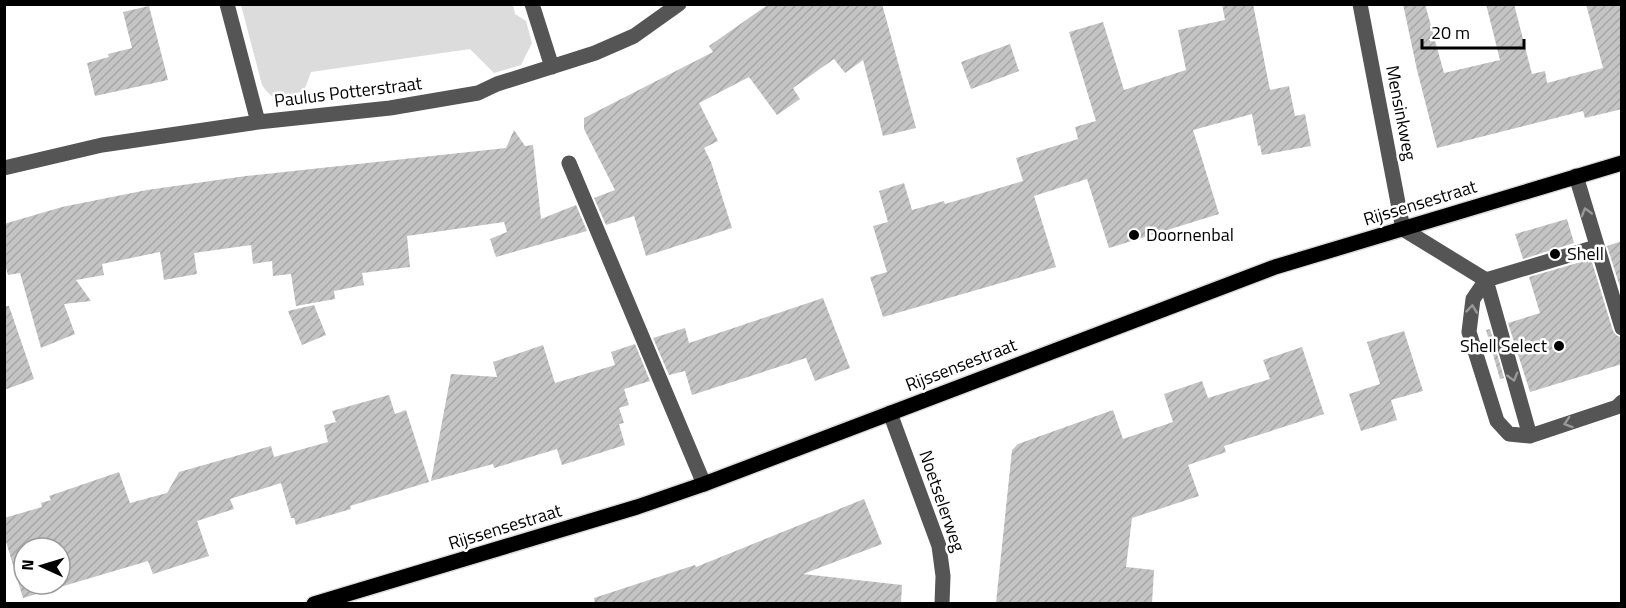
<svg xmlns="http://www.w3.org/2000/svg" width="1626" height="608" font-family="'Titillium Web',sans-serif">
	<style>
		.grass { fill: #dcdcdc }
		.building { fill: url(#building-hatch); fill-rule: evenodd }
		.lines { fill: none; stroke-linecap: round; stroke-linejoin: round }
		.major-casing { stroke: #dbdbdb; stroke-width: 18 }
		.minor { stroke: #555; stroke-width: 15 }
		.major { stroke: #000; stroke-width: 15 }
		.oneway { stroke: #999 }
		.poi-dot { fill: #000; stroke: #fff; stroke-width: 2 }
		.labels { text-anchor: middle; stroke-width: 5; stroke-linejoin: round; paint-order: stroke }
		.street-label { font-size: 18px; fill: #000; stroke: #fff }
		.poi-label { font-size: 18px; fill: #000; stroke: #fff; text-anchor: start }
	</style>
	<defs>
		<pattern id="building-hatch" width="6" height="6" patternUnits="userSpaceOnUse" patternTransform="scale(1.5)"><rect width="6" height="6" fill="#c4c4c4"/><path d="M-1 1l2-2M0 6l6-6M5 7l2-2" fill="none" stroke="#a7a7a7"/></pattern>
	</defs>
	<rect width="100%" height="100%" fill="#fff"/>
	<path class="grass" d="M241,5h272l2,9 11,7 6,22 -11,22 -27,8 -24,-24 -159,23 -11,30c-18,2 -28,-2 -38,-17z"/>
	<path class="building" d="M769,4h113l34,124 -33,8 -20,-76 -18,13 -11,-14 -41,29 7,11 -23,16 -28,-38 -50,26 19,38 -14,7 7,14 21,66 -86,28 -12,-40 -28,9 -12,-27 21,-8 -31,-61v-11l129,-66 -4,-6z
		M1222,4h31l17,86 19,-4 6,30 10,-2 6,32 -49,9 -2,-10 -2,1 -6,-32 -59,16 26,84 -110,34 -22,-69 -53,17 22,71 -173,50 -13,-40 17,-5 -14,-46 15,-4 -9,-31 25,-8 8,27 32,-9 1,3 78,-23 -7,-23 62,-19 -3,-12 21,-6 -27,-89 34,-10 21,68 62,-20 -8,-40 47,-10z
		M1403,4h22l19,69 56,-13 -14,-56h28l18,70 13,-3 2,12 56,-15 -17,-64h36v105l-37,9 -2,-7 -146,37 -20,-78z
		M149,6l19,74 -73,16 -8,-33 22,-6 -1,-3 24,-6 -9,-36z
		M1010,44l9,27 -48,18 -10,-27z
		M514,130l11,16 8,-1 8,74 35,-14 11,26 -91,26 -6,-18 17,-7 -3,-10 -97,14 3,31 -48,6 2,12 -30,6 1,8 -39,7 -5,-32 -18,2 -1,-15 -19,3 -2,-19 -57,8 3,21 -33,6 -4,-28 -58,12 2,11 -28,5 15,21 -27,3 11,30 -34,14 -21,-75 -12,2 -4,-14v-37l58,-17 85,-17 99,-14 260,-28z
		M1567,219l7,24 -51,16 -8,-25z
		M1622,241v52l-15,-47z
		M1591,259l22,72 3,4 6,3v26l-92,28 -22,-69 32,-10 -11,-36z
		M823,298l27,70 -35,13 -9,-23 -114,37 -7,-24 -16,4 -16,-37 32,-10 4,15z
		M314,305l12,30 -24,10 -14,-34z
		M4,306h5l25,73 -30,11z
		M1490,329l14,49 -4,1 -14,-49z
		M1404,331l19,60 -32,9 6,20 -36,11 -12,-37 31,-10 -13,-42z
		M635,344l15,37 -26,8 5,16 -10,3 5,15 -5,1 6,21 -63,20 -5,-16 -63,19 -1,-4 -62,17 20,-107 46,3 -4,-15 50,-17 12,38 60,-18 -4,-13z
		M1302,347l22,67 -100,32 2,6 -38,13 11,31 -67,22 -6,49 28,3 -2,33h-156l16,-153 6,-6 95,-34 10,29 50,-17 -9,-28 38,-13 6,17 62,-19 -7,-19z
		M389,395l6,19 11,-4 23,72 -79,24 1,3 -55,16 -2,-7h-3l-10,-35 -51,16 4,10 -37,12 12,35 -56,18 -5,-13 -125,37 -19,-63v-17l38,-11 -1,-4 10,-3 -2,-4 70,-24 11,31 37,-10 12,-21 92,-26 3,11 54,-15 -4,-17 12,-3 -4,-11zM24,548h36v36h-36z
		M864,499l18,45 -79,30 99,11 -1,18h-306l-1,-5 101,-33 1,2z"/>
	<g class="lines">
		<g class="major-casing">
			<path id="major" d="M314,604l323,-97 67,-23 571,-217 347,-104"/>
		</g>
		<path class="minor" d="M227,4l31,118
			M532,4l20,63
			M1360,4l43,225 83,51 44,156
			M569,163l135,321
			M4,168l98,-23 156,-23 132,-14 88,-15 19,-9 98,-31 39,-17 45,-32
			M1576,176l46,152
			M1596,247l-110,33 -13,19 -4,33 28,89 12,13 21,2 87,-29 5,-5
			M890,413l49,133 4,30 -1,28"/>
		<use href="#major" class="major"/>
	</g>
	<defs><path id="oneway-chevron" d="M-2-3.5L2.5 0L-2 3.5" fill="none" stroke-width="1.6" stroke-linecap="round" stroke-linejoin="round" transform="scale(1.5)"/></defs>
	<g class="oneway">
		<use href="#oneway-chevron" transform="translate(1586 212) rotate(-106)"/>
		<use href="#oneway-chevron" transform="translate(1472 309) rotate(-84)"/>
		<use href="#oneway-chevron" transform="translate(1513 377) rotate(74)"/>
		<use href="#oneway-chevron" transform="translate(1568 423) rotate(162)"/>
	</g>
	<g class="poi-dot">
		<circle cx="1134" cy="235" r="6"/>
		<circle cx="1555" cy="254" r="6"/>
		<circle cx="1559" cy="346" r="6"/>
	</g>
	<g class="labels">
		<g class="street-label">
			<text transform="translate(348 92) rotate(-7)" y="6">Paulus Potterstraat</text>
			<text transform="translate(1401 113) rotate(79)" y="6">Mensinkweg</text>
			<text transform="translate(1420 203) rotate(-17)" y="6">Rijssensestraat</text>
			<text transform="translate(961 365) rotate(-21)" y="6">Rijssensestraat</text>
			<text transform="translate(942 501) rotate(71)" y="6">Noetselerweg</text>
			<text transform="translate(505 527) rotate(-17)" y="6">Rijssensestraat</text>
		</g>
		<g class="poi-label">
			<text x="1146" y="241">Doornenbal</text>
			<text x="1567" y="260">Shell</text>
			<text x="1547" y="352" text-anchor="end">Shell Select</text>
		</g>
	</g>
	<rect width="1626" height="608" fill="none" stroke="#000000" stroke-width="12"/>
	<g transform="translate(42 566) rotate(274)"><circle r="28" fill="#ffffff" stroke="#999999" stroke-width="1.5"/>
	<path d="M0-4.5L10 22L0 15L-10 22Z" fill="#000000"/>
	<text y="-9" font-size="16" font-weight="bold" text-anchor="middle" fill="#000000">N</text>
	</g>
	<path d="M1422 39v9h102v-9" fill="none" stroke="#000000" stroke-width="3"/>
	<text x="1431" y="39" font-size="18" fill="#000000" stroke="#ffffff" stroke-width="4.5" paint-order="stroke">20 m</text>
</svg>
